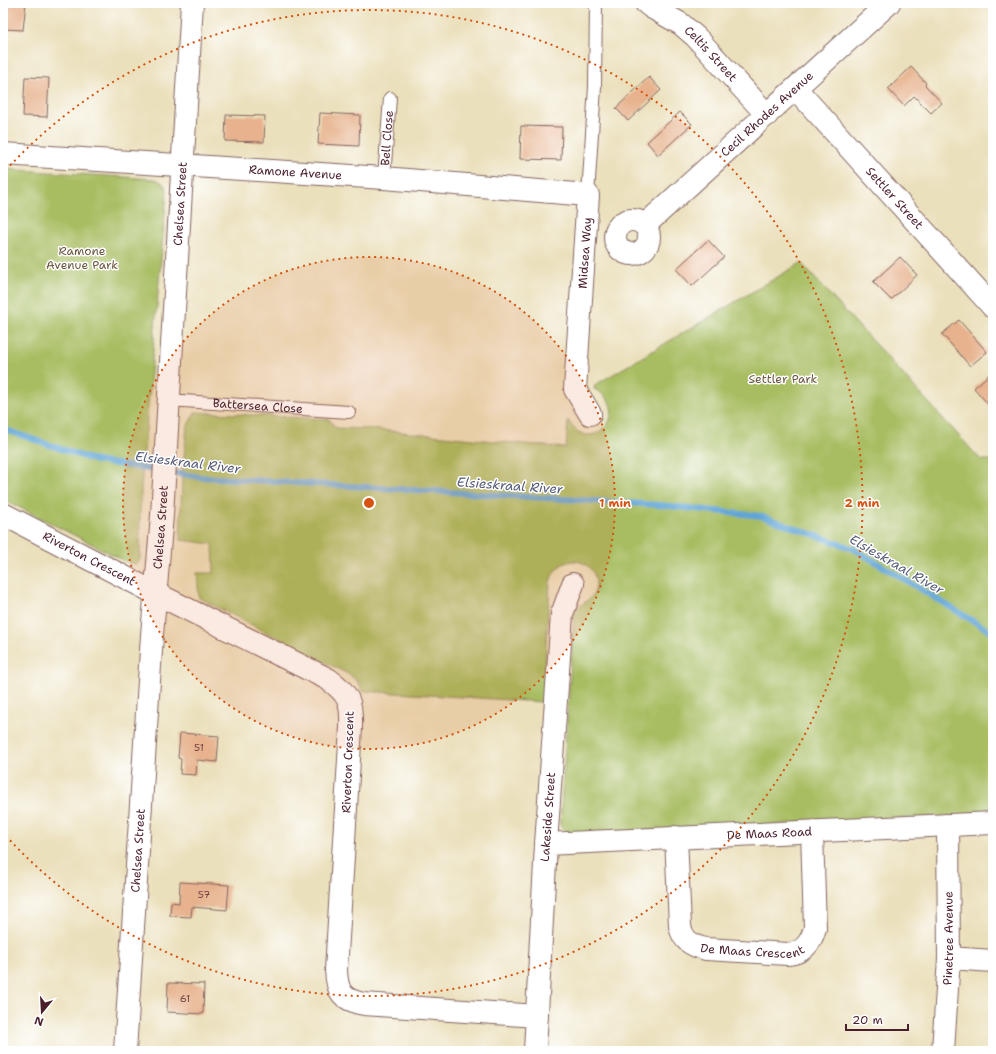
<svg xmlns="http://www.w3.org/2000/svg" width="996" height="1054" font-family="'Shantell Sans',sans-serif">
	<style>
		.green { fill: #a8bd62; stroke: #796e46 }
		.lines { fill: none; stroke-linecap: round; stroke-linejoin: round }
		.stream { stroke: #61a5d6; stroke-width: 6 }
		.building { fill: #e7b28d }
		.lane-casing { stroke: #82635e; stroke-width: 14 }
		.street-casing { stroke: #82635e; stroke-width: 24 }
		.secondary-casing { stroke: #82635e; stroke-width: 24 }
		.lane { stroke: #fff; stroke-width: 12 }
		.street { stroke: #fff; stroke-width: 22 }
		.secondary { stroke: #fff; stroke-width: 22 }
		.ring { fill: none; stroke: #d8530f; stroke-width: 2; stroke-dasharray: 2 4 }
		.labels { text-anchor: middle; stroke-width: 3; stroke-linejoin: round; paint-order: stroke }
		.number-label { font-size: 10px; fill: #714444 }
		.street-label { font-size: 12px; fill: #4a1f2b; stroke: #fff }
		.park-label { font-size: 12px; fill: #6b563e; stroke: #fff }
		.water-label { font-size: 13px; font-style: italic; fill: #545b78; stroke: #fff }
		.centre { fill: #d8530f; stroke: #fff; stroke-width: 2 }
		.ring-label { font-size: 12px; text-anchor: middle; font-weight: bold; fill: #d8530f; stroke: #fff; stroke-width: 3; stroke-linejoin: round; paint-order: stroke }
	</style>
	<rect width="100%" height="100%" fill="#fff"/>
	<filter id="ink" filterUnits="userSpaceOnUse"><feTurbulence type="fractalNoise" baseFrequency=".025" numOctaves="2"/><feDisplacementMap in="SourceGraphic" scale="8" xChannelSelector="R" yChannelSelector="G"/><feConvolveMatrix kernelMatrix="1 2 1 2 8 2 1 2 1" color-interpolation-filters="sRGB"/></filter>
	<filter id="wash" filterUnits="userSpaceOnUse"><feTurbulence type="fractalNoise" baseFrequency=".012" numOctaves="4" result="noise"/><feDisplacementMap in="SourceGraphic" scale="16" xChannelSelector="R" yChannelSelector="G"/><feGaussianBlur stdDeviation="0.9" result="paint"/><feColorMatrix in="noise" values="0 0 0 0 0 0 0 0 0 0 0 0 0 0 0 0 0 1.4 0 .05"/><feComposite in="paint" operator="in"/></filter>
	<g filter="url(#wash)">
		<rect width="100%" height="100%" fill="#ebe0bc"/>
		<path class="green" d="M3,169l151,10c7,2 10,4 13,11l-25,285 -2,38v46l-1,3 -3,2 -9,-2 -124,-63z
			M801,263l180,197h12v354l-426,20 -6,-7 -1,-4 14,-206c1,-16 23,-14 22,-34 -2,-28 -39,-30 -46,-1l-7,120 -180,-11 -5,-9 -8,-7 -151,-77 -2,-25h17l-1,-29 -33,-4 2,-64 5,-49 8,-15 134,7 7,9 35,1 195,19 2,-28c22,40 69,-11 26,-31l1,-4z"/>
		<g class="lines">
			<path class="stream" d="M3,429l93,32 105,16 459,28 101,11 93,33 139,84"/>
		</g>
		<g id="blocks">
			<path class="building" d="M3,3h23l-3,27 -20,-1z
				M911,67l15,16 -1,2 17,18 -11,10 -17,-17 -10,10 -16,-17z
				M25,77l24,1 -2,39 -24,-1z
				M649,77l12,13 -33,31 -12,-13z
				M680,112l12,12 -34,31 -11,-13z
				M320,113l40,2 -1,31 -41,-2z
				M226,115l39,1 -1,26 -39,-1z
				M521,126l41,1 -1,33 -41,-1z
				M708,240l16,17 -32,29 -16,-17z
				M900,257l17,18 -26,25 -18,-18z
				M959,320l28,32 -17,14 -28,-32z
				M993,371v39l-19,-22z
				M180,733l39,3 -2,26 -20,-2 -1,15 -16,-1 1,-15 -3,-1z
				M180,882l49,3 -2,25 -35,-3 -1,10 -21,-1 1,-14 8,1z
				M168,983l36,1 -1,30 -36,-2z"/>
		</g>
	</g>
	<g filter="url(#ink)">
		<use href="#blocks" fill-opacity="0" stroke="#82635e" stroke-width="1"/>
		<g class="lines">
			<g class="lane-casing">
				<g id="lane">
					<path id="s1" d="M384,178l6,-80"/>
					<path d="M588,195l7,-108 1,-84"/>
					<path id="s2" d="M168,400l181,12"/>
				</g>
			</g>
			<g class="street-casing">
				<g id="street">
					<path id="s3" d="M646,3l5,4 30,17 15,13 71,78"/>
					<path id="s4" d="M796,89l197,218"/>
					<path id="s5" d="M3,154l381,24 204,17 -13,194 15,25"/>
					<circle cx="632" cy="237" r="17"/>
					<path id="s6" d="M645,225l244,-222"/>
					<path id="s7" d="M3,514l152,79 173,86c21,15 24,23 23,48l-15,243c1,22 6,30 28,34l173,12"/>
					<path id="s8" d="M676,837l4,89c3,15 12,20 26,23l82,5c15,-1 23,-11 27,-26l-3,-96"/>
					<path d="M546,844l16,-230 11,-30"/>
					<path d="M949,958l44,3"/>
					<path id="s9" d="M125,1051l27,-416 10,-120 30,-512"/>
					<path id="s10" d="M943,1051l6,-93 -1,-133"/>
				</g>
			</g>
			<g class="secondary-casing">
				<g id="secondary">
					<path id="s11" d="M535,1051l11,-207 447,-21"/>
				</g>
			</g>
			<use href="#lane" class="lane"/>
			<use href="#street" class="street"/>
			<use href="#secondary" class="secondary"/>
		</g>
	</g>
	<circle cx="369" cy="503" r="246" fill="#d8530f" fill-opacity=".12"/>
	<g class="ring">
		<circle cx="369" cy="503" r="246"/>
		<path d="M6 170A493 493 0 1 1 6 836"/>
	</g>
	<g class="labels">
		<g class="number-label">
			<text x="199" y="751">51</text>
			<text x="204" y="898">57</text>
			<text x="185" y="1002">61</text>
		</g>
		<g class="street-label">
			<text dy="4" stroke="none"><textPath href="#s3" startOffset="83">Celtis Street</textPath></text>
			<text dy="4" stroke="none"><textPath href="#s6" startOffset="165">Cecil Rhodes Avenue</textPath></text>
			<text dy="4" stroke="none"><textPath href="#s1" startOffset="40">Bell Close</textPath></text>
			<text dy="4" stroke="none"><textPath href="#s5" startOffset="293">Ramone Avenue</textPath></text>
			<text dy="4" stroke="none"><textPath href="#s4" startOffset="147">Settler Street</textPath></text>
			<text dy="4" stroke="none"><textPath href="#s9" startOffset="849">Chelsea Street</textPath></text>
			<text transform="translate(585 253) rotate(-86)" y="4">Midsea Way</text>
			<text dy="4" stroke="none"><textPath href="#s2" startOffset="90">Battersea Close</textPath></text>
			<text dy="4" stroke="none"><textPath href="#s9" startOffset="525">Chelsea Street</textPath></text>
			<text dy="4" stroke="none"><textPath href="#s7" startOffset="97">Riverton Crescent</textPath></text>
			<text transform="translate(348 762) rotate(-88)" y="4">Riverton Crescent</text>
			<text transform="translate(548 817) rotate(-86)" y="4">Lakeside Street</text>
			<text dy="4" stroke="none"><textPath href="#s11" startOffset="431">De Maas Road</textPath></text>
			<text dy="4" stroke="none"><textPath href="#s9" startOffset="201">Chelsea Street</textPath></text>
			<text dy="4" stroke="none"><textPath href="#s10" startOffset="113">Pinetree Avenue</textPath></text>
			<text dy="4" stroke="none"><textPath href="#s8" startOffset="173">De Maas Crescent</textPath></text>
		</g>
		<g class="park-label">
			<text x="82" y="255">Ramone<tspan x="82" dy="14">Avenue Park</tspan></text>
			<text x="783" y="383">Settler Park</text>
		</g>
		<g class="water-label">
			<text transform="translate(188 462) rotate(7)" y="5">Elsieskraal River</text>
			<text transform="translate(510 485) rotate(4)" y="5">Elsieskraal River</text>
			<text transform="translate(897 564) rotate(30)" y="5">Elsieskraal River</text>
		</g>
	</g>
	<circle cx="369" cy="503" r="6" class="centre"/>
	<g class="ring-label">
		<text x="615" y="507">1 min</text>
		<text x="862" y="507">2 min</text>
	</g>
	<rect width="996" height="1054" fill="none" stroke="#fff" stroke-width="16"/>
	<g transform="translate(42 1012) rotate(198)" stroke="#ffffff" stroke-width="3" paint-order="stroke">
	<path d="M0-3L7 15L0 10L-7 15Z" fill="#4a1f2b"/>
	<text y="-6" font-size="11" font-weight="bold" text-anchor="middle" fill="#4a1f2b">N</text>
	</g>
	<path d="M846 1024v6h62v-6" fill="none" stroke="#4a1f2b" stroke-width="2"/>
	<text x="852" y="1024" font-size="12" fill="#4a1f2b" stroke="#ffffff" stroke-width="3" paint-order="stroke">20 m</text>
</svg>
